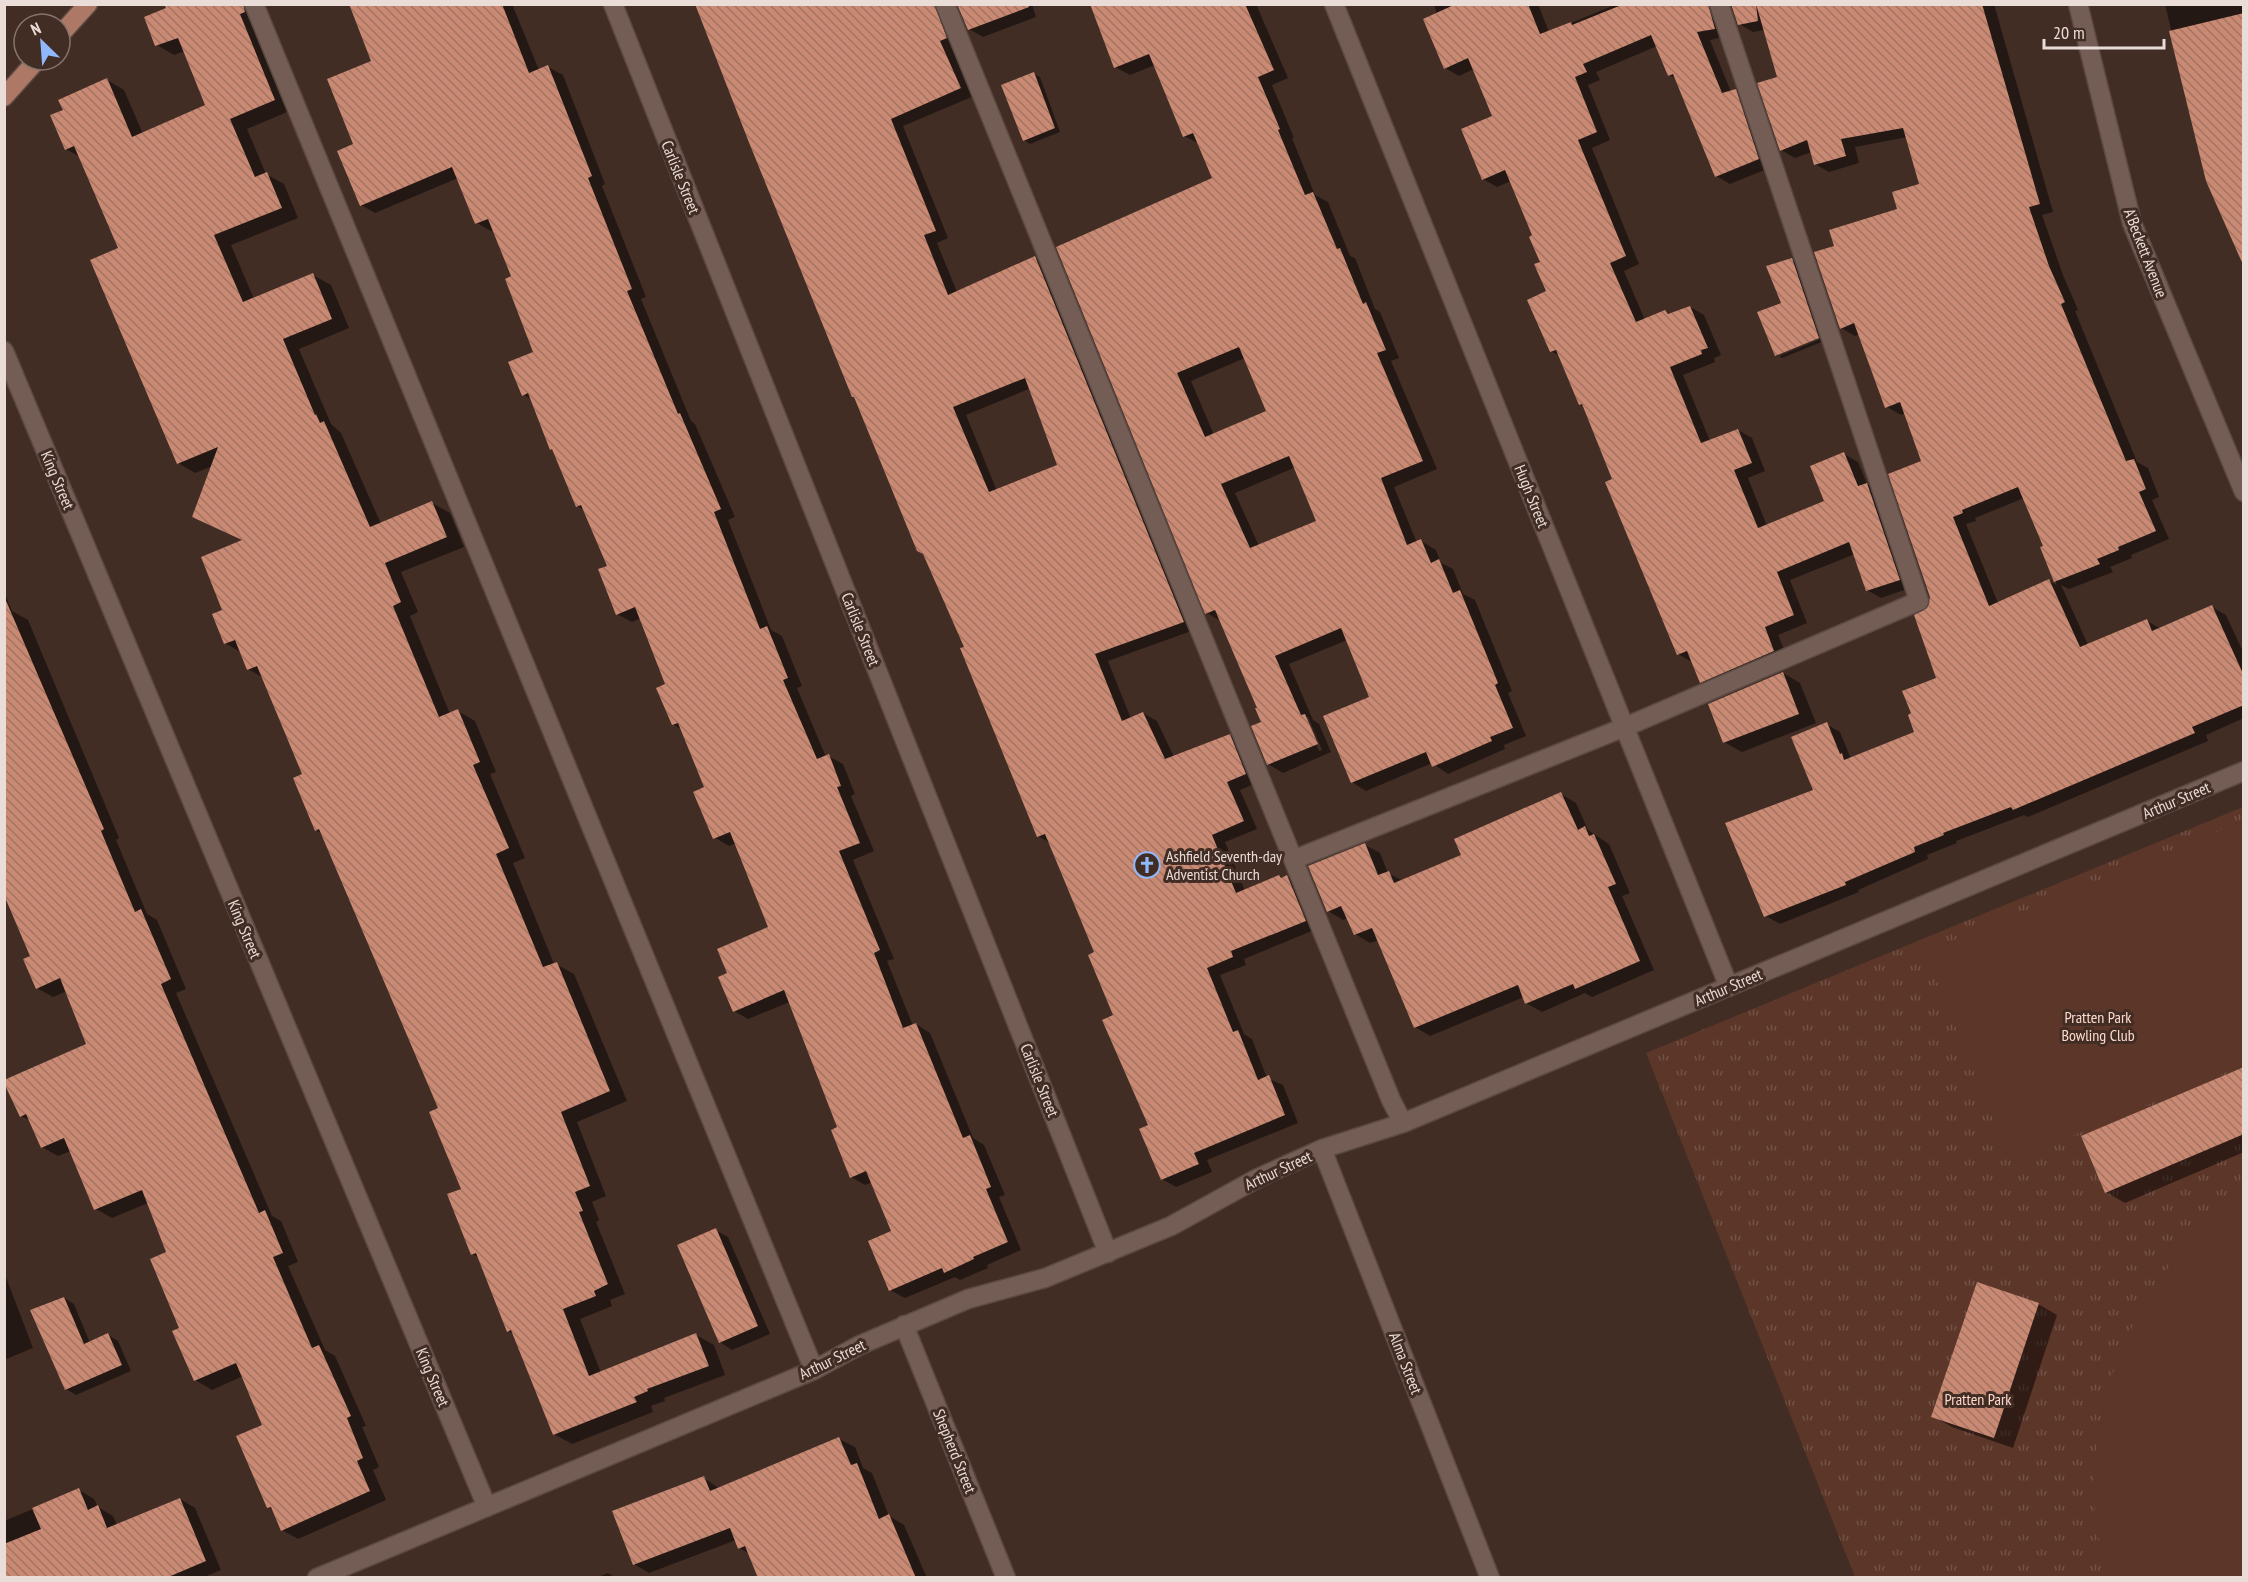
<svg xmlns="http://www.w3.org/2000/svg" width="2248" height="1582" font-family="'PT Sans Narrow',sans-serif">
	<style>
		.grass { fill: url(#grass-tufts) }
		.pitch { fill: #5b3629 }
		.shadow { fill: #0007; fill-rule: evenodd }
		.building { fill: url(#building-back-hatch); fill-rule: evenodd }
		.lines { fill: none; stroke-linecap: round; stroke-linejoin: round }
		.minor-casing { stroke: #5a4942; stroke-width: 21 }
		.major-casing { stroke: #5a4942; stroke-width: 21 }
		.minor { stroke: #745d54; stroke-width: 18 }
		.major { stroke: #ad7865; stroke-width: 18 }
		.labels { text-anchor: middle; stroke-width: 6; stroke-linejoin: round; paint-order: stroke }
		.street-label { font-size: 16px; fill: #eadcd7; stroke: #422d25 }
		.poi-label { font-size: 16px; fill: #eadcd7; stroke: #422d25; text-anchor: start }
		.park-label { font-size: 16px; fill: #ffd9cc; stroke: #422d25 }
	</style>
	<defs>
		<pattern id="grass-tufts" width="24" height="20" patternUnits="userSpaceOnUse" patternTransform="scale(1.5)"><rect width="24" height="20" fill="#5b3629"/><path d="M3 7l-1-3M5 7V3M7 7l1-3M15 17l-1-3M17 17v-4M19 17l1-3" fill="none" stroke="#735247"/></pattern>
		<pattern id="building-back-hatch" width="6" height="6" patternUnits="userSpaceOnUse" patternTransform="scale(1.5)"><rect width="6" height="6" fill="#c98973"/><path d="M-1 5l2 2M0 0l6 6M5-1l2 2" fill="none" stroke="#a27464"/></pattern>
	</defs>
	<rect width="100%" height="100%" fill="#422d25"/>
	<path class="grass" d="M2243,807v770h-388l-209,-524z"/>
	<path class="pitch" d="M2243,821v244l-232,96 -86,-209z
		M2243,1191v386h-137c-5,-26 -10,-53 -12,-81 -1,-10 1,-21 1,-32 7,-107 64,-208 148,-273z"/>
	<path class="shadow" d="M166,4h83l43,106 -45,19 19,45 18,10 14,34 -67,27 23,54 59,-24 18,10 18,43 -50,21 32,75 10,9 40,91 51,-21 18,10 14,34 -63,25 17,40 -8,4 40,98 8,-3 17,10 21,51 -6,2 35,84 -12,5 41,101h2l18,10 53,127 -50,21 29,74 -14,6 7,18 -3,2 29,72 -15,6 2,6 -32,13 21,54 95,-38 18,10 11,30 -61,23 1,3 -14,5 2,6 -81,32 -18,-10 -39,-100 -7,-3 -28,-73 -8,-4 -9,-64 -23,-81 -117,-275 -7,-4 -12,-55 -40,-97 -16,-9 -6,-16 -17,-10 -1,-32 20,-70 -50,-25 19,-50 -18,7 -17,-10 -58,-214 -40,-92 -14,-8 -1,-38 42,-31 17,10 19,44 64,-28 -22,-55 -11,4 -17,-10 11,-36z
		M351,4h161l27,66 9,-3 15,8 42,109 -3,2 44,111 -5,2 50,122 4,3 40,93 -7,3 43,110 11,6 20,50 -5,2 29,69 2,-1 15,8 12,30 -4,2 23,55 -21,9 41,99 -7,2 26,65 3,-2 14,9 43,105 11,7 21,50 -6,2 22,53 -34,15 1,3 -28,12 -5,-3 -50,21 -15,-8 3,-58 -20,-50 -8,3 -14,-8 -12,-49 -49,-126 -42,17 -14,-8 -5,-37 41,-46 -34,-85 -7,3 -15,-9 -8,-49 -24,-58 -9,-6 -6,-39 -26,-67 -9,4 -15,-8 -9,-47 -23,-56 -8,-5 -23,-56 -3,-1 -19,-49 -9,-6 12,-41 -22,-76 -19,-47 -3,1 -14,-8 -19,-45 -83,35 -14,-8 -6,-60 18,-83z
		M696,4h254l10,42 -7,3 21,47 -71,30 45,112 -11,5 20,49 78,-34 14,8 148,363 -89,32 23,58 12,-6 14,8 17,36 56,-22 13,8 16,39 -19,8 17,39 -32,13 20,49 34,-15 4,2 4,-1 14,7 18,44 -75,31 2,6 -26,10 24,59 8,5 15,39 16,7 15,38 -91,37 5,12 -36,15 -14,-8 -12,-53 -54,-173 -46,-110 -12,-7 -72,-188zM1031,388l28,78 -62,25 -31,-76z
		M958,4h74l4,13 -53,20 -14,-8z
		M1091,4h165l32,74 -16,7 22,53h-2l23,57 13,7 22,54 5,2 20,51 5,3 19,46 -8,3 46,108 -43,18 23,56 4,-2 15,9 5,13 12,6 10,25 12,6 37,91 -4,2 18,43 -22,9 1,4 -57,25 -16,-11 -66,28 -14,-9 19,-84 -24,-58 -58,24 24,56 6,4 12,28 -48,21 -15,-9 -9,-55 -37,-87 -15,-9 -149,-365 156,-69 -14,-35 -16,-8 -29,-71 -25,10 -15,-8zM1245,358l23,54 -54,23 -23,-54zM1296,467l22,55 -59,24 -24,-53zM1305,717h3l14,33 -3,1z
		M1434,4h104l11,28 68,-28h108l4,32 -19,4 21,52 4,-2 14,9 23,68 -42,17 -14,-8 -39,-97 -8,-4 -12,-29 -61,26 4,8 -12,5 22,55 -18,8 47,116 -15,7 21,49 20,-9 6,4 19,-8 14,8 17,40 -7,3 1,4 -32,13 27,66 28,-11 14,8 13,33 -17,7 19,48 59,-24 18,-48 14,8 9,22 14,8 32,95 -32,11 -14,-8 -12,-36 -65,26 17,43 -29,12 10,24 -73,31 -14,-8 -9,-20 -14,-8 -64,-174 -30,-73 -4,-3 -19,-47 -10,-6 -3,-59 -14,-56 -23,-55 -14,6 -14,-8 11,-62 -20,-48 -15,7 -14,-8 -8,-54z
		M1733,4h261l59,208 -11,3 21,60 15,35 -3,1 62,151 11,6 11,29 -7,3 17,39 -38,16 1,3 -22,9 3,5 -44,17 -8,-4 27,60 59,-24 14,8 51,-22 14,8 18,39v64l-38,17 2,6 -180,76 -4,-2 -68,26 1,2 -30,12 1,4 -70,31 1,2 -79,32 -14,-8 49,-125 11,-67 14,8 11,27 65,-26 22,-54 -9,-70 2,-12 -8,-136 -18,-48 -4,2 -14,-8 -27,-73 -5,2 -14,-8 -5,-81 63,-37 22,-25 -14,-48 -52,10 4,16 -30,9 -14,-8 -3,-12 -17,6 -14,-8 -2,-72 -14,-48 -12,2 -14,-8zM2024,498l21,49 -3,1 15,37 -8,-4 -51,22 -32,-79 10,-3 -1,-3z
		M2165,4h79v258l-37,-83z
		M1034,74l6,3 20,55 -30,12 -6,-4z
		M1792,260l6,3 24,72 -44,18v3l-2,-1 7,-51z
		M1823,338l1,3 -42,17 -3,-2z
		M4,592l8,19 16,9 91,218 -3,2 31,74 10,6 29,69 -10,4 96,223 9,5 17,41 -10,4 37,84 10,6 31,70 -4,1 17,40 -6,3 13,30 -88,39 -16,-9 -8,-20 -6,-3 -5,-81 -20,-50 -31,14 -17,-10 -14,-52 -13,-75 -20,-50 -36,15 -16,-9 -25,-58 -13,5 -16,-9 -11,-26 -10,-5 67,-72 -21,-53 -14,6 -16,-9 -5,-31 -28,-66z
		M1783,673l17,10 16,40 -74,29 -18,-10z
		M1561,794l15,9 12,27 21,14 21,49 -8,3 32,74 -62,27 -7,-4 -43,19 -16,-9 -2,-6 -94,39 -15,-9 -36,-87 -9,3 -15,-9 -7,-16 -5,2 -15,-9 37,-66 15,8 8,20 15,8 60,-26z
		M2244,1069v83l-119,51 -19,-11z
		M715,1230l13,7 42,97 -38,16 -12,-8z
		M4,1272l29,76 -29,12z
		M64,1298l10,6 16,39 18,-8 10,6 13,30 -55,24 -10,-6z
		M2038,1304l19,11 -44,133 -61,-21 -19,-11z
		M839,1439l16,8 8,21 9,5 17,43 15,9 23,53h-167l-10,-24 -11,-6 -3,-8 -87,33 -15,-9 70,-86 16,11z
		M79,1490l15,9 4,8 15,9 4,9 63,-26 15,9 26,62 -19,8h-198v-57z
		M608,1573l8,5h-20z"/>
	<path class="building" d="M164,4h79l2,8 -5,2 35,86 -45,19 25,58 12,-5 15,36 -68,27 29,67 70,-29 19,46 -49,20 32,76 1,-1 4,9 4,-2 46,106 62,-26 15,36 -62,26 16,39 -8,4 46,111 19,-8 22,53 -7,3 36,83 -13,6 47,113 14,-5 53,129 -49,21 29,74 -15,6 8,19 -4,1 29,72 -14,7 2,5 -33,13 26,67 107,-43 13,33 -62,23 1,2 -14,6 3,5 -84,33 -42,-105 -4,2 -31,-79 -5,2 -24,-61 14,-5 -32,-77 9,-4 -119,-279 -4,2 -22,-53 9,-4 -45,-108 -10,4 -12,-30 -11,4 -12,-30 10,-4 -21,-53 41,-17 -50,-23 26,-70 -41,17 -87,-204 28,-12 -44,-102 -9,4 -15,-35 13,-5 -5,-10 49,-22 25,59 73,-32 -27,-67 -23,8 -11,-29 22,-9z
		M349,4h153l27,69 19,-8 44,111 -4,2 44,111 -5,2 51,123 2,-1 41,96 -7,3 46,117 7,-3 21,52 -5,2 34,79 12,-5 12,32 -4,1 23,56 -21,8 41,99 -6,3 29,75 13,-5 47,115 7,-3 21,52 -5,2 22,53 -35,15 1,2 -30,14 -2,-5 -53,23 -21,-50 23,-10 -25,-60 -16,7 -19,-48 6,-3 -53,-137 -51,22 -15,-35 9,-4 -10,-24 51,-22 -38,-95 -17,7 -20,-47 11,-5 -26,-64 -6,2 -16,-37 9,-4 -30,-77 -19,8 -18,-46 9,-3 -26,-61 -5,2 -24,-58 -2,1 -22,-57 -6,3 -14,-34 25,-10 -28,-73 6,-3 -23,-57 -13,5 -23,-57 -92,39 -23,-55 16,-7 -26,-65 44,-18z
		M695,4h239l13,34 -7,3 21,47 -70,31 45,112 -12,4 24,60 87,-39 149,366 -89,32 27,67 21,-9 22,47 65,-25 16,40 -19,8 17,39 -32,14 24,58 43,-18 2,3 6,-3 19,46 -75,30 2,6 -26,11 26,64 5,-2 20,50 11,-5 16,40 -91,38 5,11 -38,16 -22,-51 9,-4 -46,-105 11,-5 -25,-60 6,-3 -49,-118 -8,3 -77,-189 4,-1 -41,-93 -6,-3 -63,-154h-2l-104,-257zM1025,378l32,87 -68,27 -36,-85z
		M957,4h71l1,3 -61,23z
		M1090,4h155l29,66 -16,7 22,52 -2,1 27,65 8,-3 24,57 3,-1 23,56 3,-2 20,48 -9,3 46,108 -42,17 26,67 14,-6 10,24 8,-4 14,34 7,-3 38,93 -3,2 18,43 -23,9 2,4 -60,26 -6,-15 -75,31 -28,-67 46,-19 -28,-69 -66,28 26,59 4,-1 13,30 -51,21 -16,-39 10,-4 -6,-14h2l-42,-98 -10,4 -149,-367 156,-69 -19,-45 -10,4 -34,-83 -35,14zM1239,347l27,64 -61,26 -28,-64zM1289,456l27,65 -66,27 -29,-64z
		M1456,4h72l12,30 31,-12 1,3 52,-21h84l7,25 -18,3 25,61 14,-4 23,70 -44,18 -42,-103 -5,2 -17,-41 -68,29 4,8 -12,5 22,55 -19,8 48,116 -16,7 26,59 29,-12 3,4 22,-8 18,42 -7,2 1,4 -32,13 31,76 37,-14 14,34 -18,7 24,58 66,-27 -14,-35 34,-14 14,34 9,-3 33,97 -34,11 -17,-49 -72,30 17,43 -29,12 9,24 -74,32 -13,-32 -10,4 -72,-173 7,-3 -30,-75 -3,1 -23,-55 -6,2 -23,-52 19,-9 -12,-27 6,-2 -11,-25 3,-2 -27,-65 -23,10 -21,-51 31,-13 -24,-58 -24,11 -21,-50z
		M1731,4h25l2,17 -20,4z
		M1756,4h226l58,200 -11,3 20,59 16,36 -4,2 65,157 8,-2 12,30 -7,3 17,39 -38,16 1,3 -22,9 3,5 -46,18 -14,-35 3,-1 -25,-59 -56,23 1,3 -10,4 36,89 60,-27 31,68 67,-28 5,12 60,-26 32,71v29l-52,22 3,6 -182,77 -2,-3 -68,26 1,2 -30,12 1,5 -70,30 1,3 -82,32 -39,-94 88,-33 -22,-53 36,-15 13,32 2,-1 2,7 70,-28 -6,-17 3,-2 -9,-22 34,-13 -22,-63 13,-7 3,-11 -42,-123 33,-13 -21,-59 -15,6 -31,-85 -14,6 -26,-77 20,-6 -5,-16 68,-21 -5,-17 27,-8 -16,-56 -62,11 5,17 -32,9 -7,-25 -27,11 -23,-68 20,-6z
		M2244,13v254l-38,-86 -37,-150z
		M1034,72l21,56 -32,13 -22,-56z
		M1792,258l27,80 -44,18 -18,-44 24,-9 -15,-37z
		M4,596l100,233 -3,2 34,81 6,-3 30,70 -10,5 98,229 6,-3 18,43 -10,4 39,91 7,-3 32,71 -4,2 16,40 -6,3 13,30 -89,40 -10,-24 -4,1 -31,-72 26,-11 -26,-62 -42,18 -22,-50 7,-3 -29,-69 16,-7 -24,-62 -48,20 -30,-72 -23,10 -15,-34 -6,3 -16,-34v-3l82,-36 -26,-66 -24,11 -13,-30 7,-3 -26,-61z
		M1783,672l16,42 -76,29 -15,-39z
		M1561,792l17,38 7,-4 4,10 5,-2 22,50 -8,3 32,74 -65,28 -2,-5 -48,20 -7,-19 -104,43 -42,-100 -18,7 -13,-29 -14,6 -19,-46 57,-23 13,32 11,-4 5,12 67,-28 -7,-16z
		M2244,1067v67l-139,59 -24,-57z
		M716,1228l42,98 -39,17 -42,-98z
		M1977,1282l62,21 -45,135 -63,-21z
		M64,1297l20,47 24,-11 14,32 -57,25 -35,-80z
		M839,1437l12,28 6,-2 22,56 10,-5 27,64h-158l-13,-32 -7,3 -8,-21 -97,37 -21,-54 92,-35 6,15z
		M79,1488l9,22 10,-5 9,23 73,-30 26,63 -40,17h-162v-34l37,-15 -9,-21z"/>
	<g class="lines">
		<g class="minor-casing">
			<path id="minor" d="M254,4l560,1366
				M613,4l495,1249
				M945,4l446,1096 12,23
				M1334,4l395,983
				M2078,4l54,219 112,269
				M4,351l483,1156
				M1295,859l330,-132 294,-126 -200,-597
				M1322,1149l168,429
				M904,1325l102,253
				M317,1578l497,-208 46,-25 108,-46 77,-21 126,-52 87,-48 64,-29 81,-26 841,-352"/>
		</g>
		<g class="major-casing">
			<path id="major" d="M60,35l28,-31
				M4,97l33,-37"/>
		</g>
		<use href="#minor" class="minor"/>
		<use href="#major" class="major"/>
	</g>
	<defs>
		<g id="church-ring" transform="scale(1.35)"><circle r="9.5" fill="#422d25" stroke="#90b8fd" stroke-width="1.5"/><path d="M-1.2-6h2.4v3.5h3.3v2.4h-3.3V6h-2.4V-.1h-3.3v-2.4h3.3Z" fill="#90b8fd"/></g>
	</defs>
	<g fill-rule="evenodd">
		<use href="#church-ring" x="1147" y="865"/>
	</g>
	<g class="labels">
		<g class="street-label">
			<text transform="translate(681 177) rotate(68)" y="6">Carlisle Street</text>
			<text transform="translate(2146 253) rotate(69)" y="6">A'Beckett Avenue</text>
			<text transform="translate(58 480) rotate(67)" y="6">King Street</text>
			<text transform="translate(1532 496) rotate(68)" y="6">Hugh Street</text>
			<text transform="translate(861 629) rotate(68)" y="6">Carlisle Street</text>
			<text transform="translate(2176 800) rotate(-23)" y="6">Arthur Street</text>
			<text transform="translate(245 929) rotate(67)" y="6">King Street</text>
			<text transform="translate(1728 987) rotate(-23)" y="6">Arthur Street</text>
			<text transform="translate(1040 1080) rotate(68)" y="6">Carlisle Street</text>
			<text transform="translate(1278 1170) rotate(-25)" y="6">Arthur Street</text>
			<text transform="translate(832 1359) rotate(-26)" y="6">Arthur Street</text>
			<text transform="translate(1406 1363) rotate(69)" y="6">Alma Street</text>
			<text transform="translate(433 1377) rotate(67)" y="6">King Street</text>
			<text transform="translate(955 1451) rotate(68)" y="6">Shepherd Street</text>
		</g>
		<g class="poi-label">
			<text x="1166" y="862">Ashfield Seventh-day<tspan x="1166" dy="18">Adventist Church</tspan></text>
		</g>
		<g class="park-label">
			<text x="2098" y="1023">Pratten Park<tspan x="2098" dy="18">Bowling Club</tspan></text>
			<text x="1978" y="1405">Pratten Park</text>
		</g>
	</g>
	<rect width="2248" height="1582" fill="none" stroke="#eadcd7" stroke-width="12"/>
	<g transform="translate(42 42) rotate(335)"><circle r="28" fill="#422d25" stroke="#85736c" stroke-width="1.5"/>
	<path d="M0-4.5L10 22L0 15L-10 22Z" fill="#90b8fd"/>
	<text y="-9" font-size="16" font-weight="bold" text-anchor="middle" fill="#eadcd7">N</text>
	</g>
	<path d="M2044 39v9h120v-9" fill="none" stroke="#eadcd7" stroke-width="3"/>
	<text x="2053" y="39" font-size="18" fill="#eadcd7" stroke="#422d25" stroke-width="4.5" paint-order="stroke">20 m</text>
</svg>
